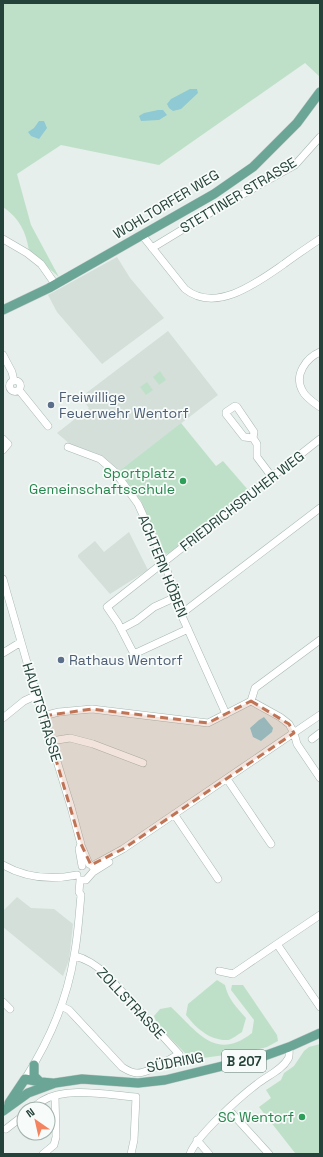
<svg xmlns="http://www.w3.org/2000/svg" width="323" height="1157" font-family="'Space Grotesk',sans-serif">
	<style>
		.built { fill: #d4dfda }
		.green { fill: #bfe0c8 }
		.water { fill: #8ec9d4 }
		.lines { fill: none; stroke-linecap: round; stroke-linejoin: round }
		.minor-casing { stroke: #a8b8b2; stroke-width: 8 }
		.major-casing { stroke: #c2cac8; stroke-width: 10 }
		.minor { stroke: #fff; stroke-width: 7 }
		.major { stroke: #6aa596; stroke-width: 9 }
		.marked { fill: #c07456; fill-opacity: 0.2; stroke: #c07456; stroke-width: 3; stroke-dasharray: 8 5; stroke-linejoin: round }
		.service-dot { fill: #5c6f8a; stroke: #f7fbf9; stroke-width: 1.5 }
		.leisure-dot { fill: #2e9e5b; stroke: #f7fbf9; stroke-width: 1.5 }
		.labels { text-anchor: middle; stroke-width: 3.5; stroke-linejoin: round; paint-order: stroke }
		.shield { fill: #f7fbf9; stroke: #637a73; stroke-width: 1 }
		.shield-label { font-size: 13px; font-weight: bold; fill: #24423a }
		.street-label { font-size: 14px; fill: #24423a; stroke: #f7fbf9 }
		.service-label { font-size: 14px; fill: #4e5e75; stroke: #f7fbf9; text-anchor: start }
		.leisure-label { font-size: 14px; fill: #27864d; stroke: #f7fbf9; text-anchor: end }
	</style>
	<rect width="100%" height="100%" fill="#e6efeb"/>
	<path class="built" d="M117,257l13,21 34,40 -62,46 -45,-52 -9,-17z
		M168,331l50,64 -99,76 -18,-16 -31,-11 -13,-11 32,-25 -8,-11z
		M129,532l19,38 -38,24 -32,-37v-2l17,-14 9,11z
		M17,897l14,11 23,1 19,15 -4,36 -6,16 -60,-49v-16z"/>
	<path class="green" d="M3,3h317v74l-15,-14 -146,102 -98,-20 -44,29 14,51 28,52 -30,-26c-3,-20 -10,-33 -26,-44z
		M160,371l6,9 -7,5 -6,-8z
		M147,382l6,8 -7,5 -6,-8z
		M181,423l35,43 7,-5 26,30 -80,62 -3,1 -3,-3 -22,-50 -22,-30z
		M217,980l8,5c3,14 12,23 21,33l-4,14c-4,2 -9,7 -14,8 -18,1 -32,-12 -42,-25l2,-11z
		M232,985h11l34,50 1,6 -11,6 -19,5 -53,7 -9,-5 -28,-28 -4,-10 6,-7 11,-2c26,24 44,55 81,26l2,-13 -23,-30z
		M320,1044v110h-22l-3,-1 -36,-46 12,-9 -5,-8 15,-10 3,-7 10,-7 10,-15 5,-4z"/>
	<path class="water" d="M190,89h7l1,4 -17,16 -8,2 -4,-3 -2,-4 4,-5z
		M158,110h5l4,5 -8,5 -18,1 -2,-5 5,-3z
		M39,121h5l3,7 -8,11 -8,-3 -3,-4 6,-4z
		M264,717l9,11 -1,4 -11,9 -8,-4 -3,-9 9,-8z"/>
	<g class="lines">
		<g class="minor-casing">
			<path id="minor" d="M142,235l43,54c31,25 73,-7 99,-25 12,-9 24,-17 36,-25
				M3,239l24,14 14,11 14,20
				M152,248l61,-37 82,-46 25,-28
				M320,352c-14,6 -26,23 -18,38 3,7 12,13 18,17
				M3,355l9,17 2,9
				M9.5 386a5.5 5.5 0 1 1 11 0a5.5 5.5 0 1 1-11 0Z
				M19,390l29,36
				M253,438l-9,-1 -18,-23v-2l9,-6 2,1 17,25 -1,6 4,6v13l15,20
				M3,439l5,5 -5,6
				M68,447l32,12 15,13 23,32 26,57 17,53 45,100
				M3,579l27,94 41,134 8,30 2,7 -2,5 3,17
				M181,614l139,-106
				M121,629l15,-8 18,-14 22,-10
				M188,629l-54,25 -16,-31 -11,-16 213,-168
				M3,653l18,-11
				M251,701l4,-13 65,-48
				M43,716l16,-4 33,-3 116,14 43,-22 29,16 9,7 5,9 3,11 23,34
				M3,718l21,-17 13,-6
				M312,739l8,-6
				M51,741l19,-3 23,6 50,19
				M227,779l44,65
				M174,814l44,65
				M81,845l8,19
				M3,865c23,13 49,15 74,10
				M92,866l31,-17 197,-134
				M80,880h6l7,-8 16,-10
				M320,915l-43,29 43,63
				M219,971l14,3 44,-30
				M3,1002l7,7
				M61,1006l8,4 53,57c5,3 9,6 15,6 12,0 31,-13 42,-19l-74,-81c-10,-8 -18,-14 -30,-17
				M25,1079c24,-38 42,-78 49,-123 4,-20 5,-41 7,-61l-2,-3 1,-12
				M32,1109c3,-3 7,-6 10,-8 24,-15 66,-6 94,-4l-2,43 -3,14
				M228,1109l41,45
				M6,1129l18,-14
				M197,1140l12,14
				M43,1154l11,-9 2,-8 -1,-41
				M190,1154c6,-18 51,-58 67,-70 10,-8 25,-14 31,-25 2,-3 1,-8 1,-12"/>
		</g>
		<g class="major-casing">
			<path id="major" d="M3,310l46,-22 165,-94 39,-27 44,-44 23,-31
				M34,1065v11l6,6
				M9,1103l16,-24 16,3 11,1
				M3,1111l25,-18 27,-10 27,-4 56,4 27,-3 99,-24 25,-9 31,-14"/>
		</g>
		<use href="#minor" class="minor"/>
		<use href="#major" class="major"/>
	</g>
	<path class="marked" d="M251,701l38,23 5,9 -171,116 -32,16 -10,-21 -38,-128 49,-7 116,14z"/>
	<g class="service-dot">
		<circle cx="51" cy="405" r="4"/>
		<circle cx="61" cy="660" r="4"/>
	</g>
	<g class="leisure-dot">
		<circle cx="183" cy="481" r="4"/>
		<circle cx="302" cy="1117" r="4"/>
	</g>
	<g class="labels">
		<rect class="shield" x="222" y="1050" width="44" height="22" rx="3"/>
		<g class="shield-label">
			<text x="244" y="1066">B 207</text>
		</g>
		<g class="street-label">
			<text transform="translate(238 195) rotate(-31)" y="5">STETTINER STRASSE</text>
			<text transform="translate(166 204) rotate(-31)" y="5">WOHLTORFER WEG</text>
			<text transform="translate(242 501) rotate(-38)" y="5">FRIEDRICHSRUHER WEG</text>
			<text transform="translate(163 566) rotate(68)" y="5">ACHTERN HÖBEN</text>
			<text transform="translate(42 712) rotate(73)" y="5">HAUPTSTRASSE</text>
			<text transform="translate(131 1003) rotate(47)" y="5">ZOLLSTRASSE</text>
			<text transform="translate(175 1062) rotate(-11)" y="5">SÜDRING</text>
		</g>
		<g class="service-label">
			<text x="59" y="402">Freiwillige<tspan x="59" dy="16">Feuerwehr Wentorf</tspan></text>
			<text x="69" y="665">Rathaus Wentorf</text>
		</g>
		<g class="leisure-label">
			<text x="175" y="478">Sportplatz<tspan x="175" dy="16">Gemeinschaftsschule</tspan></text>
			<text x="294" y="1122">SC Wentorf</text>
		</g>
	</g>
	<rect width="323" height="1157" fill="none" stroke="#24423a" stroke-width="8"/>
	<g transform="translate(36 1121) rotate(326)"><circle r="19" fill="#f7fbf9" stroke="#a3b1ad"/>
	<path d="M0-3L7 15L0 10L-7 15Z" fill="#f4845f"/>
	<text y="-6" font-size="11" font-weight="bold" text-anchor="middle" fill="#24423a">N</text>
	</g>
</svg>
